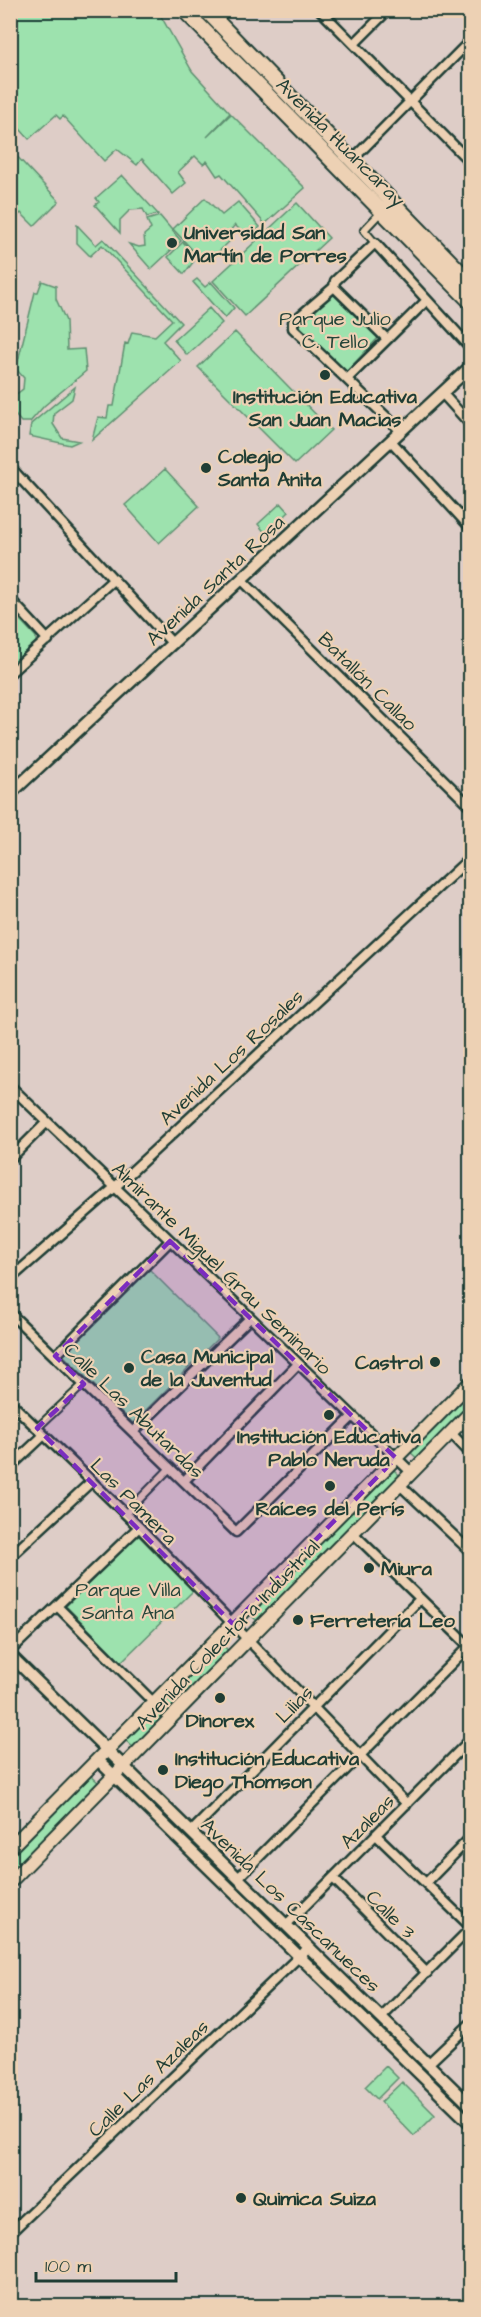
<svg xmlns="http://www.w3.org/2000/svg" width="481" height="2317" font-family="'Architects Daughter',sans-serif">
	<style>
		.green { fill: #9de2ae; stroke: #5e9071; stroke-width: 1.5 }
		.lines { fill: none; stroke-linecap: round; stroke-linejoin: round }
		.pedestrian-casing { stroke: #1f3d34; stroke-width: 10 }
		.minor-casing { stroke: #1f3d34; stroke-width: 13 }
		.tertiary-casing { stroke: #1f3d34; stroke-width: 15 }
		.secondary-casing { stroke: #1f3d34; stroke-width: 16 }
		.primary-casing { stroke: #1f3d34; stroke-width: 18 }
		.pedestrian { stroke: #edd1b4; stroke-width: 6 }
		.minor { stroke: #edd1b4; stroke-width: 8 }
		.tertiary { stroke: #edd1b4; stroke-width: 10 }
		.secondary { stroke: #edd1b4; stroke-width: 12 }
		.primary { stroke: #edd1b4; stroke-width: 14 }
		.marked { fill: #7b2cbf; fill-opacity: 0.2; stroke: #7b2cbf; stroke-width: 4.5; stroke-dasharray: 12 8; stroke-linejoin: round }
		.poi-dot { fill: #1f3d34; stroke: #edd1b4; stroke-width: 2 }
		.labels { text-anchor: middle; stroke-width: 4.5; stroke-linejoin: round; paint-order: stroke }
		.street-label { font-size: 20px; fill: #1f3d34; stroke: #edd1b4 }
		.poi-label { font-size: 20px; font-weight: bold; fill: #1f3d34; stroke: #edd1b4; text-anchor: start }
		.park-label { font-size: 20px; fill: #25453a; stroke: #edd1b4 }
	</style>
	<rect width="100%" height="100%" fill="#decdc7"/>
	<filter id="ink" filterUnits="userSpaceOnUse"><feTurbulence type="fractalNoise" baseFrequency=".0167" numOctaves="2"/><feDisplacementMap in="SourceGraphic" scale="12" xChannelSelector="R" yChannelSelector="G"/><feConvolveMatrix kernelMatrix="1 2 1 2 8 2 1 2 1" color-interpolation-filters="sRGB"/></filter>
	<g filter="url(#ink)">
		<path class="green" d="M10,11h148l34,60 38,42 -23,24 24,-23 74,74 -40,36 -44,-50 -4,2 -10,-15 -4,3 -8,-8 -17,16 8,11 -13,11 -31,-35 -5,6 -20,-16 -13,12 -41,-45 -3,3 -4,-4 -27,24 -18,-20z
			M11,150l48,51 -25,25 -13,-13 -10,10z
			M122,175l36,39 -11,3 -4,-8 -13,1 -10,10v13l-25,-28 4,-3 -3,-4z
			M205,198l17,17 16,-13 22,25 -12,11 -13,-13 -8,9 5,5 -22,21 -6,-5 -4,3 -27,-29z
			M297,203l32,35 -84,78 -32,-35z
			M160,216l21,25 -30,28 -22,-25 10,3 6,-1 -1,-11 7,-6 -4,-9z
			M77,225l19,20 7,-6 78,84 -18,18 18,20 -89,79 6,-23 9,1 2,-12h5l11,-63 3,1 4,-12 23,4 17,-16 -70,-75 -12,11 -13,-13z
			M183,242l14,15 -13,17 -16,-17z
			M197,279l8,8 6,-5 23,26 -9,10 -32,-36z
			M42,281l14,5v13l10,22 1,29 17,-1 2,22 -42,35 -14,16h-9l-10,-12v-12l12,-9 1,-11 -8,-9 19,-77h3z
			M333,294l46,43 -34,36 -47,-43 1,-8z
			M209,308l13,15 -35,32 -13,-15z
			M235,332l96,98 -36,34 -97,-97z
			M75,387l-3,12 -18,14 -1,11 9,14 17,3 -9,4 -41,-9 2,-12z
			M165,469l34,37 -40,37 -34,-38z
			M281,503l8,9 -23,22 -8,-10z
			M10,609l26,28v5l-25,23z
			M149,1269l69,69 -85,85 -70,-68z
			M470,1390v18l-51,52 -9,-8z
			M393,1469l9,9 -144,144 -8,-8z
			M138,1535l55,56 -72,71 -55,-56z
			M221,1642l8,10 -95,96 -9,-8z
			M90,1775l9,8 -88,90v-17z
			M386,2066l12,12 -21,21 -12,-12z
			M402,2082l33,33 -21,21 -33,-34z"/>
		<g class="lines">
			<g class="pedestrian-casing">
				<path id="pedestrian" d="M375,243l-11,-13 17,-18
					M37,1428l47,-44
					M125,1514l45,-46"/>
			</g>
			<g class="minor-casing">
				<path id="minor" d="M320,10l150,152
					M354,44l34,-34
					M352,160l118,-119
					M334,287l53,52
					M347,379l80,-79
					M442,393l28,31
					M401,431l-108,-103v-6l41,-35 1,-6 40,-38 95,104
					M391,441l79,86
					M10,467l163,177
					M242,580l228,226
					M10,599l38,41
					M10,673l104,-94
					M10,1086l402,387
					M10,1159l37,-37
					M10,1279l104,-91 356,-330
					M10,1313l226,219 116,-115
					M55,1356l115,-115
					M10,1402l129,125 268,277
					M133,1432l117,-114
					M451,1433l19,20
					M10,1467l34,-32
					M184,1481l114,-117
					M400,1485l70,66
					M353,1533l117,114
					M10,1557l82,-76
					M57,1606l97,97
					M10,1651l129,-124
					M191,1832l229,-233
					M376,1835l94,91
					M238,1878l232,-233
					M333,1878l94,95
					M426,1883l44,-45
					M286,1925l184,-185
					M381,2018l89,-89
					M428,2064l42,-40
					M10,2233l299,-286"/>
			</g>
			<g class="tertiary-casing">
				<path id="tertiary" d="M10,794l460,-427
					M10,1655l460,450
					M98,1760l372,363"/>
			</g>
			<g class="secondary-casing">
				<path id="secondary" d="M10,1848l460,-465
					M10,1882l460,-469"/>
			</g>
			<g class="primary-casing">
				<path id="primary" d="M184,10l286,291
					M206,10l264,272"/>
			</g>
			<use href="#pedestrian" class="pedestrian"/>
			<use href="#minor" class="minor"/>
			<use href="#tertiary" class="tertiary"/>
			<use href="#secondary" class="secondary"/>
			<use href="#primary" class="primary"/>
		</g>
	</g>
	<path class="marked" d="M170,1241l226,217 -163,166 -196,-196 47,-44 -29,-28z"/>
	<g class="poi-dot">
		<circle cx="172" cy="243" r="6"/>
		<circle cx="325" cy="375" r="6"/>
		<circle cx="206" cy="468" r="6"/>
		<circle cx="435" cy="1362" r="6"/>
		<circle cx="129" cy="1368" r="6"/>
		<circle cx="329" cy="1415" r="6"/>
		<circle cx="330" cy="1486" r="6"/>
		<circle cx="369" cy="1568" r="6"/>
		<circle cx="298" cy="1620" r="6"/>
		<circle cx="220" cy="1698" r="6"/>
		<circle cx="163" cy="1770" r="6"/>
		<circle cx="241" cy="2198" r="6"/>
	</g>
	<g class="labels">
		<g class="street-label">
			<text transform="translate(341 142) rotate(45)" y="7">Avenida Huancaray</text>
			<text transform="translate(215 580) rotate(-43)" y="7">Avenida Santa Rosa</text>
			<text transform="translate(368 681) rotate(45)" y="7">Batallón Callao</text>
			<text transform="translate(231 1057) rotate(-43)" y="7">Avenida Los Rosales</text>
			<text transform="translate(222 1268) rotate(44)" y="7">Almirante Miguel Grau Seminario</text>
			<text transform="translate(134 1410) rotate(44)" y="7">Calle Las Abutardas</text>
			<text transform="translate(134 1501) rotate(45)" y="7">Las Pamera</text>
			<text transform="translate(227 1634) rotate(-46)" y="7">Avenida Colectora Industrial</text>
			<text transform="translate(294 1704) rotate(-45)" y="7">Lilias</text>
			<text transform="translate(367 1821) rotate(-45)" y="7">Azaleas</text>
			<text transform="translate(291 1905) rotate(44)" y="7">Avenida Los Cascanueces</text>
			<text transform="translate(391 1914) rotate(45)" y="7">Calle 3</text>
			<text transform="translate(148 2078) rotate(-44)" y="7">Calle Las Azaleas</text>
		</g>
		<g class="poi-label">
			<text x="184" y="239">Universidad San<tspan x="184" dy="23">Martín de Porres</tspan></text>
			<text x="325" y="403" text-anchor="middle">Institución Educativa<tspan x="325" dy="23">San Juan Macias</tspan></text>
			<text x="218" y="463">Colegio<tspan x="218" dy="23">Santa Anita</tspan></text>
			<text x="141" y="1363">Casa Municipal<tspan x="141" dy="23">de la Juventud</tspan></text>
			<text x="423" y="1369" text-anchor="end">Castrol</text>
			<text x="329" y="1443" text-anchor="middle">Institución Educativa<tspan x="329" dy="23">Pablo Neruda</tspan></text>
			<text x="330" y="1515" text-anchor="middle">Raíces del Perís</text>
			<text x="381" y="1575">Miura</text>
			<text x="310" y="1627">Ferretería Leo</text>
			<text x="220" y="1727" text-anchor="middle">Dinorex</text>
			<text x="175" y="1765">Institución Educativa<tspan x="175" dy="23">Diego Thomson</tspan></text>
			<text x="253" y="2205">Quimica Suiza</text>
		</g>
		<g class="park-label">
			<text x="335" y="325">Parque Julio<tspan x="335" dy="23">C. Tello</tspan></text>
			<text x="128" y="1596">Parque Villa<tspan x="128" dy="23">Santa Ana</tspan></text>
		</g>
	</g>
	<rect width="481" height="2317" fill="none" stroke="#edd1b4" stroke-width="36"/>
	<rect x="18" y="18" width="445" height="2281" fill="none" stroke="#1f3d34" stroke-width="2" filter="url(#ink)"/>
	<path d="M36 2272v9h140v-9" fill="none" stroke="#1f3d34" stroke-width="3"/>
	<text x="45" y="2272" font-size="18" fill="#1f3d34" stroke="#edd1b4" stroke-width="4.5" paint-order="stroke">100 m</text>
</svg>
